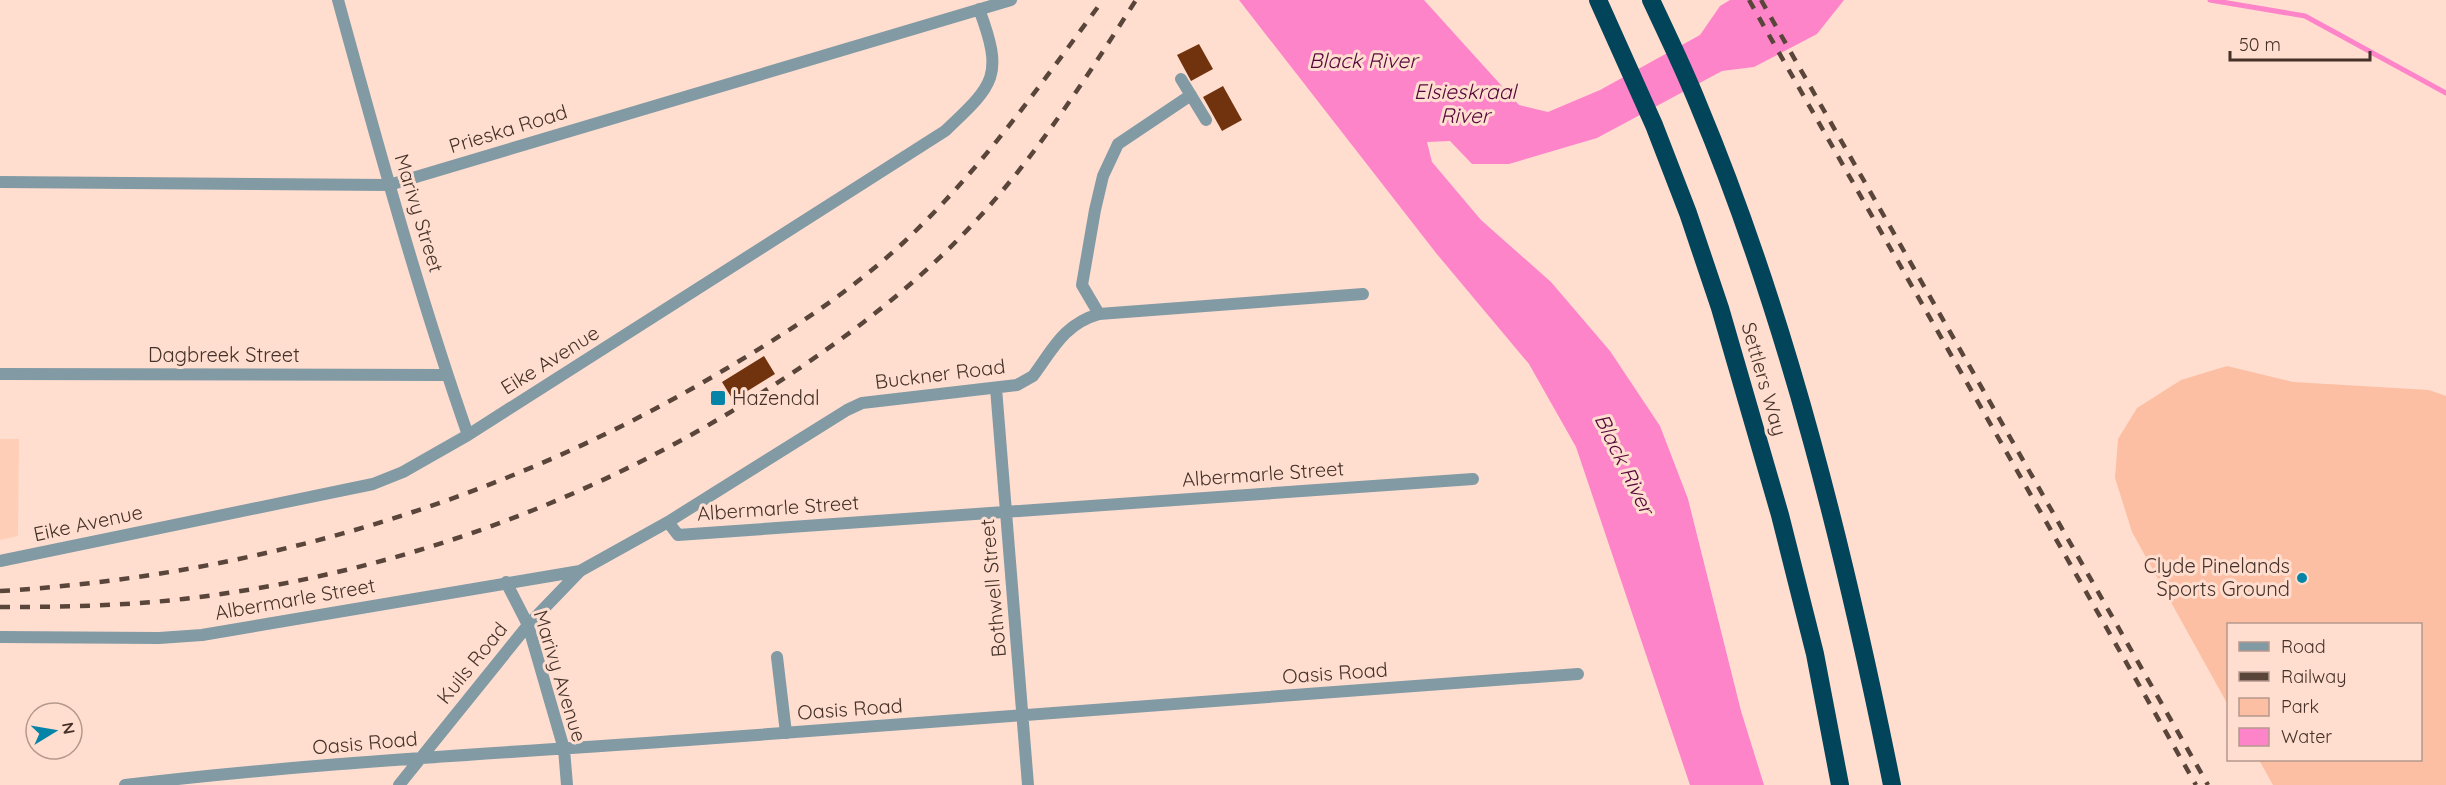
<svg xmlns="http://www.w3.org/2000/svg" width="2446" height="785" font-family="Quicksand,sans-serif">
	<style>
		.built { fill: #feceb7 }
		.green { fill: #fdbfa3 }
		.water { fill: #fe84ca }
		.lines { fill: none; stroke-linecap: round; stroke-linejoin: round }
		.stream { stroke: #fe84ca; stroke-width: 5 }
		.building { fill: #71320e }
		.service { stroke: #829aa4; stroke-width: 12 }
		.minor { stroke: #829aa4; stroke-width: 12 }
		.motorway { stroke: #024459; stroke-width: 18 }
		.rail { stroke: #5a453a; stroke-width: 4.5; stroke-dasharray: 10 10; stroke-linecap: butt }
		.poi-dot { fill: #0684a8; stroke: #ffded0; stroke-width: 2 }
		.labels { text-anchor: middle; stroke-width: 6; stroke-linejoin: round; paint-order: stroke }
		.street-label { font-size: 20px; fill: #453127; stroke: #ffded0 }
		.poi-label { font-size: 20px; fill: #453127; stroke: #ffded0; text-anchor: start }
		.water-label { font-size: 21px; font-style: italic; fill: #54073a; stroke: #ffded0 }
	</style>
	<rect width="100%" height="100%" fill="#ffded0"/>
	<path class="built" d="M0,439h19l-1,97 -18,4z"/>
	<path class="green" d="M2227,366l66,16 136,8 17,6v389h-173l-14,-25h161v-136h-192v81l-96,-173 -17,-54 3,-39 19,-31 44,-28z"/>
	<path class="water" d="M1239,0h185l95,105 29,7 52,-22 100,-55 20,-29 10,-6h114l-27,34 -63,33 -32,4 -125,67 -88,26h-37l-22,-23 -23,1 5,20 49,58 70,62 59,69 50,75 28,73 53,212 23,74h-74l-114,-338 -47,-83 -93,-111z"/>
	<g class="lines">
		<path class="stream" d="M2210,0l95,16 141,77"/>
	</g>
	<path class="building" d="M1199,44l14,25 -22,12 -14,-26z
		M1223,86l19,34 -20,11 -19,-34z
		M764,356l11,18 -42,26 -11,-18z"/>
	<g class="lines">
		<path class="service" d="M1181,79l25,41
			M1099,314l-17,-29 13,-75 8,-34 15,-32 73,-49
			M777,657l9,76"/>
		<path class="minor" d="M338,0c40,146 80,292 130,435
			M0,182l389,3 622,-185
			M0,374l447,1
			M996,388l32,397
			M668,522l10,13 795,-56
			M0,561l373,-77 30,-12 65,-37 477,-304c50,-47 59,-55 34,-122
			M506,582l22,43 36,124 3,36
			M0,637l159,1 43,-3 378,-64 88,-49 179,-112 15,-7 155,-18 16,-9c20,-27 31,-52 66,-62l264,-20
			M125,785c191,-23 384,-32 577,-46 292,-21 584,-43 876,-65
			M399,785l129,-160 52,-54"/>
		<path class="motorway" d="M1598,0l56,125 34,88 32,95 60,207 35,139 25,131
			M1651,0c16,34 33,69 47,104 90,215 148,453 194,681"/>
		<path class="rail" d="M1749,0l447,785
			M1761,0l447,785
			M0,591c254,-15 505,-90 724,-221 63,-37 126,-78 180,-128 77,-72 137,-158 199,-242
			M0,607c61,0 122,-1 183,-8 208,-24 407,-96 583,-209 74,-47 146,-101 206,-165 64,-68 114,-147 164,-225"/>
	</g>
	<g class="poi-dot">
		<rect x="710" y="390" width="16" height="16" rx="3"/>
		<circle cx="2302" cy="578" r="6"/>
	</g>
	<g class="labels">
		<g class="street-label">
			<text transform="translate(508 129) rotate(-17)" y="7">Prieska Road</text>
			<text transform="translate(419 213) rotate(73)" y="7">Marivy Street</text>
			<text x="224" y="362">Dagbreek Street</text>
			<text transform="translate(550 360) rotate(-32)" y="7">Eike Avenue</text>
			<text transform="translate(940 374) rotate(-7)" y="7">Buckner Road</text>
			<text transform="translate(1764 379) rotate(74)" y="7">Settlers Way</text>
			<text transform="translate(1263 474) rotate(-4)" y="7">Albermarle Street</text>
			<text transform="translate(778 508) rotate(-4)" y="7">Albermarle Street</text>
			<text transform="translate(88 523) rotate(-12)" y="7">Eike Avenue</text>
			<text transform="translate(993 588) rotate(-95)" y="7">Bothwell Street</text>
			<text transform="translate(295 599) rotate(-10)" y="7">Albermarle Street</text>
			<text transform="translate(472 663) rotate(-51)" y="7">Kuils Road</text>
			<text transform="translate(1335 673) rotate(-4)" y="7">Oasis Road</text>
			<text transform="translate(560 676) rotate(73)" y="7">Marivy Avenue</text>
			<text transform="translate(850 709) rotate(-4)" y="7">Oasis Road</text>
			<text transform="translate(365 743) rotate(-5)" y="7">Oasis Road</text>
		</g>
		<g class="poi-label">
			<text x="732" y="405">Hazendal</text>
			<text x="2290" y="573" text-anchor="end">Clyde Pinelands<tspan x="2290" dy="23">Sports Ground</tspan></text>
		</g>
		<g class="water-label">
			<text x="1363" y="68">Black River</text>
			<text x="1465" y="99">Elsieskraal<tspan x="1465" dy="24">River</tspan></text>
			<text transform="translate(1624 464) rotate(64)" y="7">Black River</text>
		</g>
	</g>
	<rect x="2227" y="623" width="195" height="138" fill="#ffded0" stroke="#b5998c" stroke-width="1.5"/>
	<rect x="2239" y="642" width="30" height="9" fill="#829aa4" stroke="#b5998c" stroke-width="1.5"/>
	<text x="2281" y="653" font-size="18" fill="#453127">Road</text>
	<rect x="2239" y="672" width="30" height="9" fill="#5a453a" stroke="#b5998c" stroke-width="1.5"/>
	<text x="2281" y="683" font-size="18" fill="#453127">Railway</text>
	<rect x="2239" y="698" width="30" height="18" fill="#fdbfa3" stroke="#b5998c" stroke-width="1.5"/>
	<text x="2281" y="713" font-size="18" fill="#453127">Park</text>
	<rect x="2239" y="728" width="30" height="18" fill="#fe84ca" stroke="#b5998c" stroke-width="1.5"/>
	<text x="2281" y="743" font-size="18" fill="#453127">Water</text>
	<g transform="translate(54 731) rotate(79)"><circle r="28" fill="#ffded0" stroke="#b5998c" stroke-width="1.5"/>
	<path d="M0-4.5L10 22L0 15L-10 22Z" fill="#0684a8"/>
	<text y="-9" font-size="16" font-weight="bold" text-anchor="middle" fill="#453127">N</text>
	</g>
	<path d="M2230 51v9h140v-9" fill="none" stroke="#453127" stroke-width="3"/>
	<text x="2239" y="51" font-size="18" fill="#453127" stroke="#ffded0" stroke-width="4.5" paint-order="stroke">50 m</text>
</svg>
